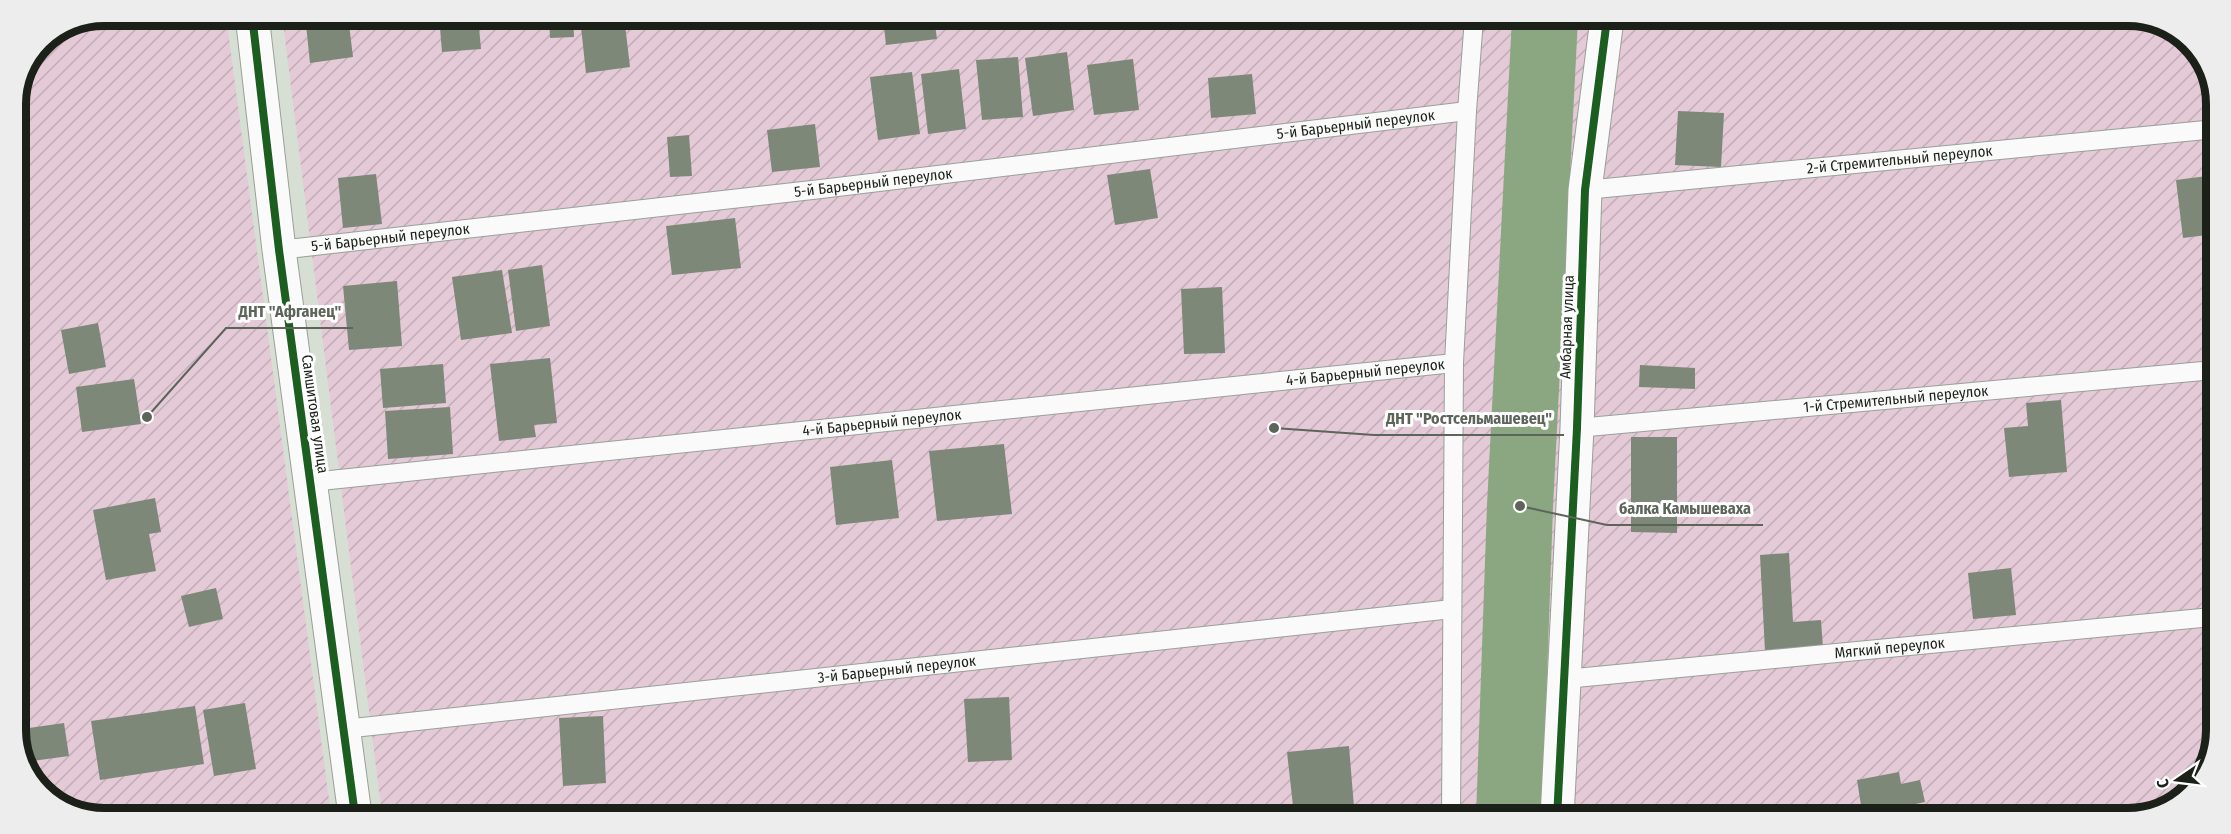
<svg xmlns="http://www.w3.org/2000/svg" width="2231" height="834" font-family="'Fira Sans Condensed',sans-serif">
	<style>
		.garden { fill: url(#garden-furrows) }
		.lines { fill: none; stroke-linecap: round; stroke-linejoin: round }
		.river { stroke: #8ba781; stroke-width: 66 }
		.building { fill: #7d8879 }
		.service-casing { stroke: #99a097; stroke-width: 20 }
		.minor-casing { stroke: #99a097; stroke-width: 35 }
		.service { stroke: #f9faf9; stroke-width: 18 }
		.minor { stroke: #f9faf9; stroke-width: 33 }
		.cycleway-casing { stroke: #fff; stroke-width: 11 }
		.cycleway { stroke: #1b5e20; stroke-width: 8 }
		.labels { text-anchor: middle; stroke-width: 6; stroke-linejoin: round; paint-order: stroke }
		.street-label { font-size: 15px; fill: #1b2119; stroke: #fff }
		.rim { fill: none; stroke: #1b2119; stroke-width: 8 }
		.leader { fill: none; stroke: #5d645a; stroke-width: 2 }
		.callout-dot { fill: #5d645a; stroke: #fff; stroke-width: 2 }
		.callout-label { font-size: 16px; text-anchor: middle; font-weight: bold; fill: #5d645a; stroke: #fff; stroke-width: 6; stroke-linejoin: round; paint-order: stroke }
	</style>
	<defs>
		<pattern id="garden-furrows" width="10" height="10" patternUnits="userSpaceOnUse" patternTransform="scale(1.5)"><rect width="10" height="10" fill="#e4c9d7"/><path d="M-1 1l2-2M0 10L10 0M9 11l2-2" fill="none" stroke="#c3acb8"/></pattern>
	</defs>
	<rect width="100%" height="100%" fill="#d7dfd4"/>
	<path class="garden" d="M104,15h122l105,800 -256,-1 -42,-30 -18,-48v-638l26,-57z
		M282,15l1874,5 41,29 19,49 -5,661 -30,42 -53,18 -1746,-4z"/>
	<g class="lines">
		<path class="river" d="M1509,818l11,-312 25,-488"/>
	</g>
	<path class="building" d="M305,15l43,1 5,41 -43,6z
		M439,16h39l3,33 -39,3z
		M549,16h24l1,21 -24,1z
		M595,16h29l6,51 -44,6 -6,-55z
		M658,16h28v4l-27,3z
		M883,17h51l3,22 -51,6z
		M1067,52l7,58 -41,6 -8,-58z
		M1018,57l5,60 -41,3 -6,-60z
		M1133,59l6,51 -45,5 -7,-50z
		M959,69l7,60 -38,5 -7,-60z
		M912,72l8,62 -42,6 -8,-63z
		M1252,74l4,40 -45,4 -3,-40z
		M1678,111l46,2 -3,54 -46,-2z
		M815,124l5,43 -48,5 -5,-42z
		M689,135l3,41 -22,1 -3,-40z
		M1150,169l8,49 -43,7 -8,-50z
		M376,174l6,50 -39,4 -5,-50z
		M2215,175v59l-32,4 -7,-58z
		M735,218l6,50 -69,7 -6,-49z
		M542,265l8,61 -34,5 -8,-61z
		M502,270l10,63 -51,7 -9,-63z
		M397,281l5,65 -53,4 -6,-64z
		M1222,287l3,66 -41,1 -3,-65z
		M98,323l8,44 -37,7 -8,-44z
		M550,358l7,65 -23,2 2,12 -37,4 -9,-77z
		M443,364l3,39 -63,5 -3,-39z
		M1640,365l55,3v21l-56,-2z
		M134,379l7,45 -59,8 -6,-45z
		M2061,400l6,72 -58,5 -5,-49 24,-2 -2,-23z
		M450,407l3,47 -65,5 -3,-48z
		M1631,437h46v96l-46,-1z
		M1004,444l8,70 -75,7 -8,-70z
		M892,460l7,58 -63,7 -6,-58z
		M155,498l6,34 -12,2 7,37 -50,9 -13,-70z
		M1789,553l4,69 28,-2 2,28 -58,3 -5,-96z
		M2011,568l5,47 -43,4 -5,-46z
		M216,588l7,31 -34,8 -8,-31z
		M15,632h4l10,57 -14,2z
		M1009,697l3,63 -44,2 -4,-63z
		M245,703l11,66 -42,7 -11,-66z
		M195,706l9,58 -104,16 -9,-59z
		M603,716l3,67 -43,3 -4,-68z
		M64,723l5,33 -44,6 -10,-26v-6z
		M1349,746l5,61 -26,2 1,8h-24v-3l-11,1 -7,-63z
		M1899,772l2,12 19,-4 5,22 -19,4 1,6 -44,6 -6,-38z"/>
	<g class="lines">
		<g class="service-casing">
			<g id="service">
				<path id="s1" d="M1585,190l631,-61"/>
				<path id="s2" d="M279,250l542,-61 646,-78"/>
				<path id="s3" d="M1577,428l637,-58"/>
				<path id="s4" d="M311,482l1143,-119"/>
				<path id="s5" d="M1565,679l647,-62"/>
				<path id="s6" d="M344,729l1108,-120"/>
				<path d="M1451,817l3,-454 13,-252 7,-93"/>
			</g>
		</g>
		<g class="minor-casing">
			<path id="minor" d="M252,15l27,235 76,565
				M1557,818l20,-390 8,-238 22,-171"/>
		</g>
		<use href="#service" class="service"/>
		<use href="#minor" class="minor"/>
		<g class="cycleway-casing">
			<path id="cycleway" d="M252,15l27,235 76,565
				M1557,818l20,-390 8,-238 22,-171"/>
		</g>
		<use href="#cycleway" class="cycleway"/>
	</g>
	<g class="labels">
		<g class="street-label">
			<text dy="5" stroke="none"><textPath href="#s2" startOffset="1084">5-й Барьерный переулок</textPath></text>
			<text dy="5" stroke="none"><textPath href="#s1" startOffset="316">2-й Стремительный переулок</textPath></text>
			<text dy="5" stroke="none"><textPath href="#s2" startOffset="598">5-й Барьерный переулок</textPath></text>
			<text dy="5" stroke="none"><textPath href="#s2" startOffset="112">5-й Барьерный переулок</textPath></text>
			<text transform="translate(1567 327) rotate(-88)" y="5">Амбарная улица</text>
			<text dy="5" stroke="none"><textPath href="#s4" startOffset="1060">4-й Барьерный переулок</textPath></text>
			<text dy="5" stroke="none"><textPath href="#s3" startOffset="320">1-й Стремительный переулок</textPath></text>
			<text transform="translate(315 414) rotate(82)" y="5">Самшитовая улица</text>
			<text dy="5" stroke="none"><textPath href="#s4" startOffset="574">4-й Барьерный переулок</textPath></text>
			<text dy="5" stroke="none"><textPath href="#s5" startOffset="326">Мягкий переулок</textPath></text>
			<text dy="5" stroke="none"><textPath href="#s6" startOffset="556">3-й Барьерный переулок</textPath></text>
		</g>
	</g>
	<path d="M0 0H2231V834H0ZM104 26H2128A78 78 0 0 1 2206 104V730A78 78 0 0 1 2128 808H104A78 78 0 0 1 26 730V104A78 78 0 0 1 104 26Z" fill="#ededed" fill-rule="evenodd"/>
	<path class="rim" d="M104 26H2128A78 78 0 0 1 2206 104V730A78 78 0 0 1 2128 808H104A78 78 0 0 1 26 730V104A78 78 0 0 1 104 26Z"/>
	<path class="leader" d="M147 417L226 328H353M1274 428L1374 435H1564M1520 506L1607 525H1763"/>
	<g class="callout-dot">
		<circle cx="147" cy="417" r="6"/>
		<circle cx="1274" cy="428" r="6"/>
		<circle cx="1520" cy="506" r="6"/>
	</g>
	<g class="callout-label">
		<text x="290" y="317">ДНТ "Афганец"</text>
		<text x="1469" y="424">ДНТ "Ростсельмашевец"</text>
		<text x="1685" y="514">балка Камышеваха</text>
	</g>
	<g transform="translate(2177 780) rotate(256)" stroke="#ffffff" stroke-width="4.5" paint-order="stroke">
	<path d="M0-4.5L10 22L0 15L-10 22Z" fill="#1b2119"/>
	<text y="-9" font-size="16" font-weight="bold" text-anchor="middle" fill="#1b2119">С</text>
	</g>
</svg>
